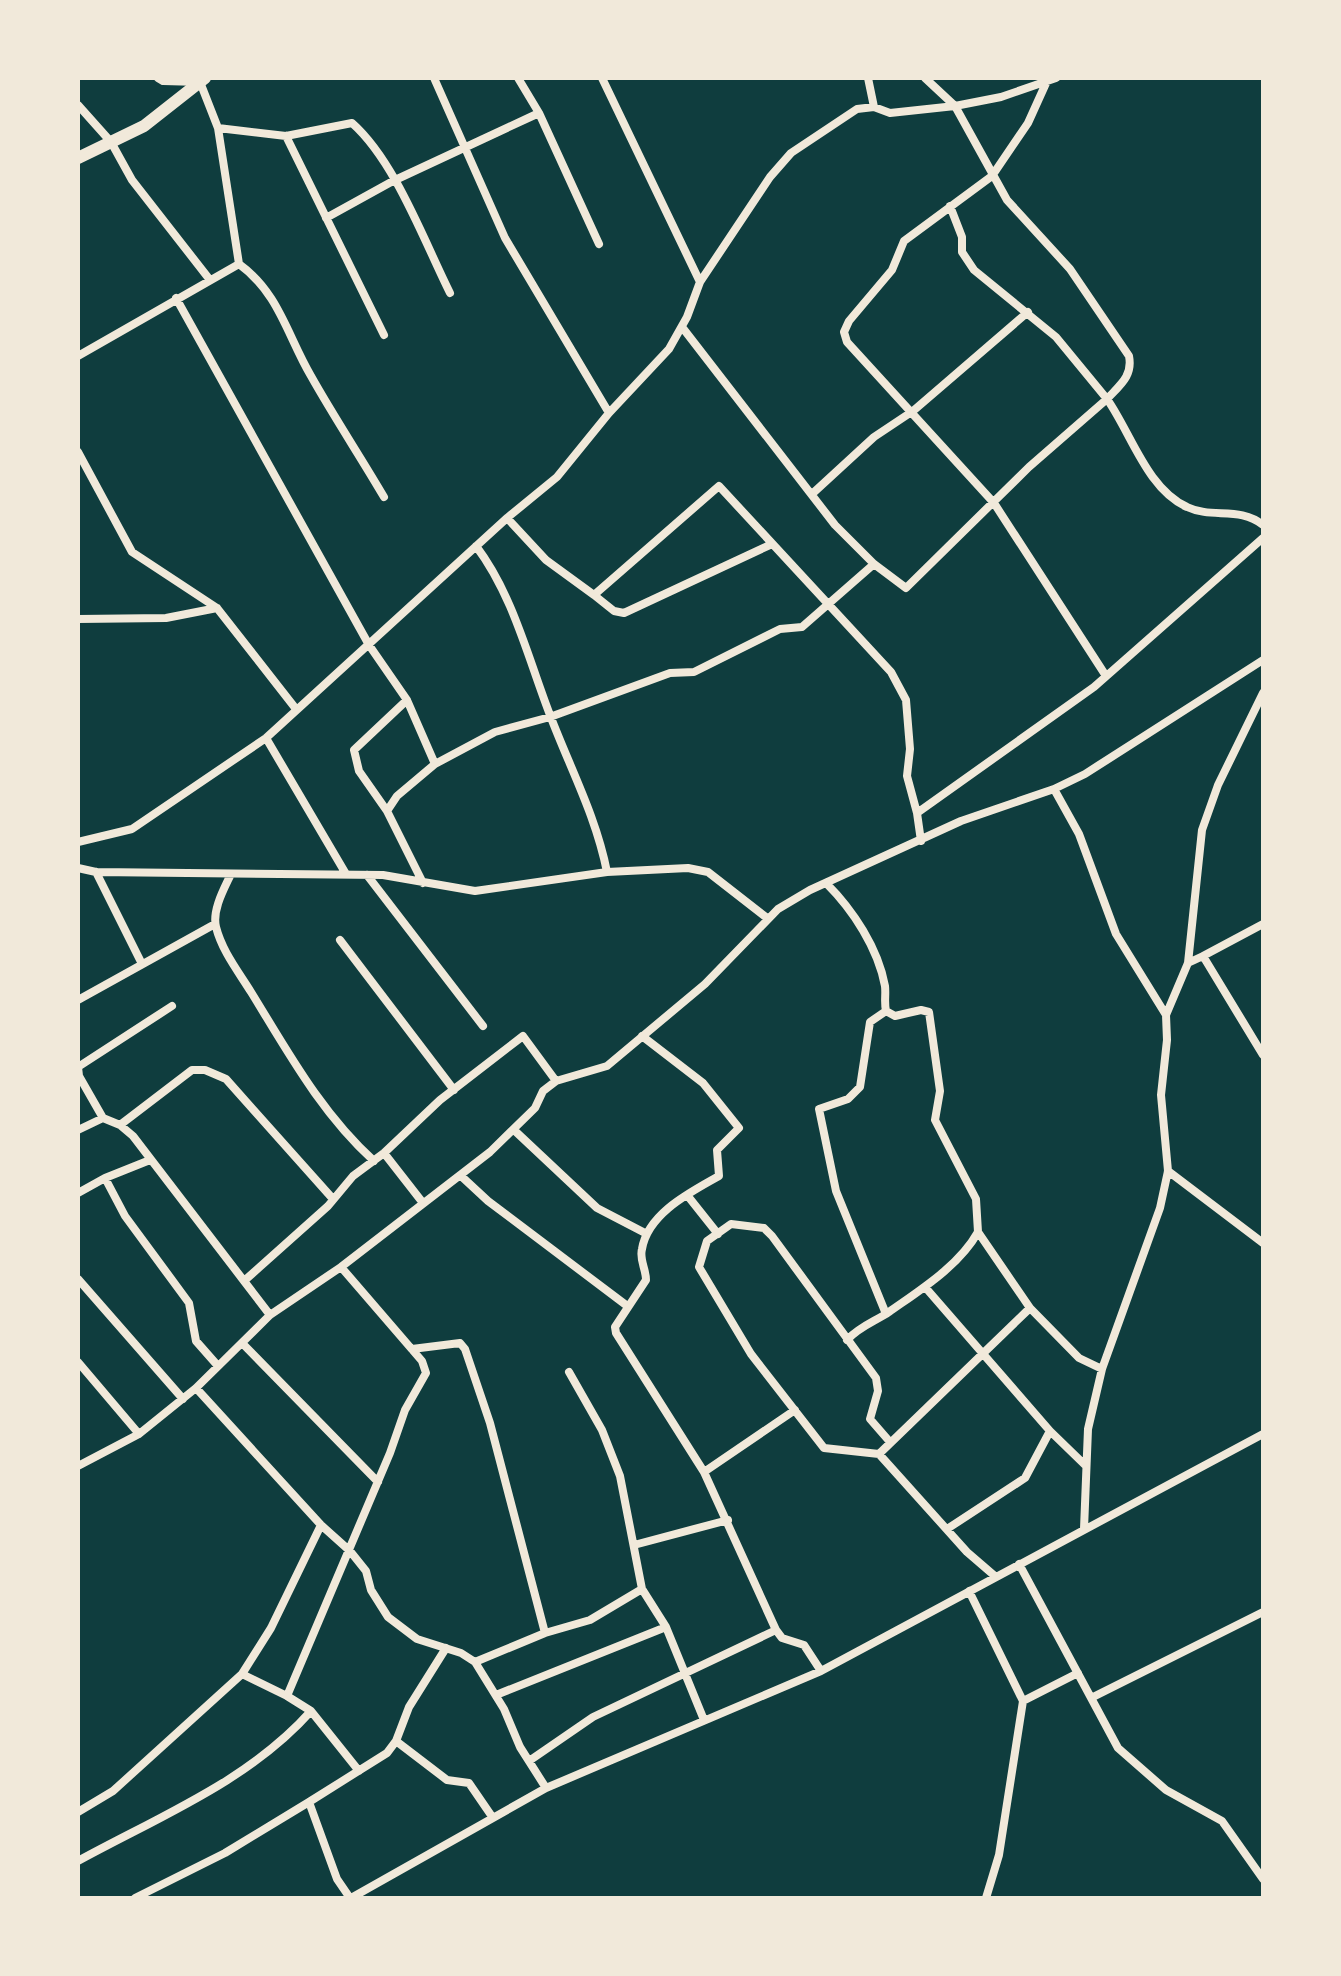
<svg xmlns="http://www.w3.org/2000/svg" width="1341" height="1976" font-family="'IBM Plex Sans',sans-serif">
	<style>
		.lines { fill: none; stroke-linecap: round; stroke-linejoin: round }
		.minor { stroke: #f1e9da; stroke-width: 8 }
		.tertiary { stroke: #f1e9da; stroke-width: 12 }
	</style>
	<rect width="100%" height="100%" fill="#0f3d3e"/>
	<g class="lines">
		<path class="minor" d="M158,78l5,3 37,1 18,46 21,136c40,29 48,71 72,112 23,41 49,80 73,121
			M434,78l71,160 104,175
			M518,78l21,35 60,131
			M602,78l98,204
			M868,78l6,29
			M925,78l30,28 46,-9 55,-19
			M1047,81l-19,42 -36,53 -88,65 -12,29 -43,51 -5,11 3,10 147,161 112,173
			M78,105l33,37 21,38 78,100
			M218,128l68,8 66,-13c43,38 72,118 98,170
			M286,136l98,199
			M326,218l67,-37 146,-68
			M176,298l193,347 38,55 28,64
			M682,327l153,198 39,39 32,24 123,-121 78,-68 -51,-62 -82,-67 -12,-18v-15l-12,-31
			M78,356l161,-92
			M78,452l54,100 85,56 79,101
			M812,494l62,-57 39,-26 115,-99
			M507,518l39,42 48,35 125,-109 172,186 15,28 4,49 -3,27 10,37
			M476,546c37,49 52,112 74,169 20,53 46,101 57,157
			M594,595l20,16 10,2 148,-69
			M78,619l88,-1 51,-10
			M266,738l80,136
			M1054,789l25,45 37,100 50,81
			M387,811l-28,-40 -5,-21 53,-50
			M921,841l-4,-28 177,-126 169,-149
			M78,842l54,-13 134,-91 241,-220 50,-41 52,-64 60,-64 18,-32 13,-35 70,-105 21,-24 66,-44 17,-2 16,6 65,-7 52,94 63,69 59,87c4,20 -9,29 -22,43 24,34 40,90 80,108 25,12 53,-1 76,18
			M78,868l18,4 287,3 92,16 132,-19 81,-4 20,4 59,46
			M96,872l46,92
			M231,874c-7,15 -19,36 -15,53 6,24 22,44 35,65 37,60 70,121 123,169
			M367,875l116,151
			M423,883l-36,-72 10,-15 38,-32 60,-32 55,-15 120,-44 24,-1 86,-43 22,-2 72,-63
			M826,883c27,27 52,65 59,103 1,9 -1,16 1,25l9,5 26,-6 8,2 11,79 -5,29 41,79 2,33 52,76 49,50 23,11
			M340,940l114,150
			M1203,956l60,-32
			M1188,963l15,-7 60,99
			M78,1000l137,-76
			M642,1036l61,47 36,45 -22,22 2,26c-28,16 -71,37 -77,73 -3,10 4,20 4,31l-31,47 1,6 88,139 91,-62
			M103,1118l-24,-42 -1,-9 94,-61
			M120,1125l72,-55h13l21,9 107,120
			M78,1130l25,-12 17,7 13,11 111,145
			M514,1130l83,78 50,26
			M384,1153l39,50
			M150,1160l-45,18 20,38 64,87 7,38 22,25
			M1168,1171l95,72
			M460,1175l28,26 138,104
			M78,1193l27,-15
			M687,1195l31,39
			M341,1267l81,94 4,12 -21,37 -15,43 -103,243 24,15 48,60
			M78,1279l105,120
			M925,1287l125,144 35,34
			M886,1314l-50,-123 -17,-82 29,-10 12,-12 10,-65 16,-11
			M270,1315l-26,-34 84,-75 25,-30 31,-23 56,-53 83,-64 33,45
			M847,1340c13,-14 27,-18 42,-28 31,-22 70,-46 89,-80
			M242,1343l136,139
			M412,1349l48,-6 5,6 25,74 55,210
			M78,1362l61,72
			M569,1372l33,58 18,46 22,113 24,38 38,93
			M196,1388l125,137 29,26 16,20 5,19 17,27 29,22 44,14 14,9 29,47 16,38 26,41
			M890,1442l-20,-23 8,-28 -2,-13 -104,-142 -8,-8 -33,-4 -24,17 -8,26 52,87 73,94 55,6 88,98 29,25
			M879,1454l151,-146
			M78,1466l61,-32 57,-46 74,-73 71,-48 149,-115 45,-44 8,-17 13,-10 51,-15 98,-82 73,-75 32,-19 151,-69 93,-32 31,-15 178,-114
			M704,1472l72,158 6,8 22,7 17,26
			M947,1529l78,-51 25,-47
			M1084,1529l4,-100 14,-60 58,-161 8,-37 -7,-76 6,-55 -1,-25 22,-52 14,-133 16,-45 45,-92
			M634,1545l94,-25
			M1019,1564l99,184 48,42 56,31 41,58
			M969,1591l54,110 -24,154 -13,43
			M475,1662l70,-29 45,-13 52,-31
			M242,1674l45,22
			M496,1695l170,-68
			M1091,1698l172,-86
			M1023,1701l55,-28
			M396,1741l51,39 22,3 24,35
			M529,1761l64,-44 183,-87
			M78,1812l35,-21 129,-117 29,-46 50,-103
			M78,1861c80,-44 171,-80 233,-150
			M135,1898l90,-45 84,-51
			M350,1898l-13,-19 -28,-77 78,-49 9,-12 13,-34 37,-59
			M351,1898l195,-110 275,-117 442,-237"/>
		<path class="tertiary" d="M78,158l66,-32 61,-48"/>
	</g>
	<rect width="1341" height="1976" fill="none" stroke="#f1e9da" stroke-width="160"/>
</svg>
